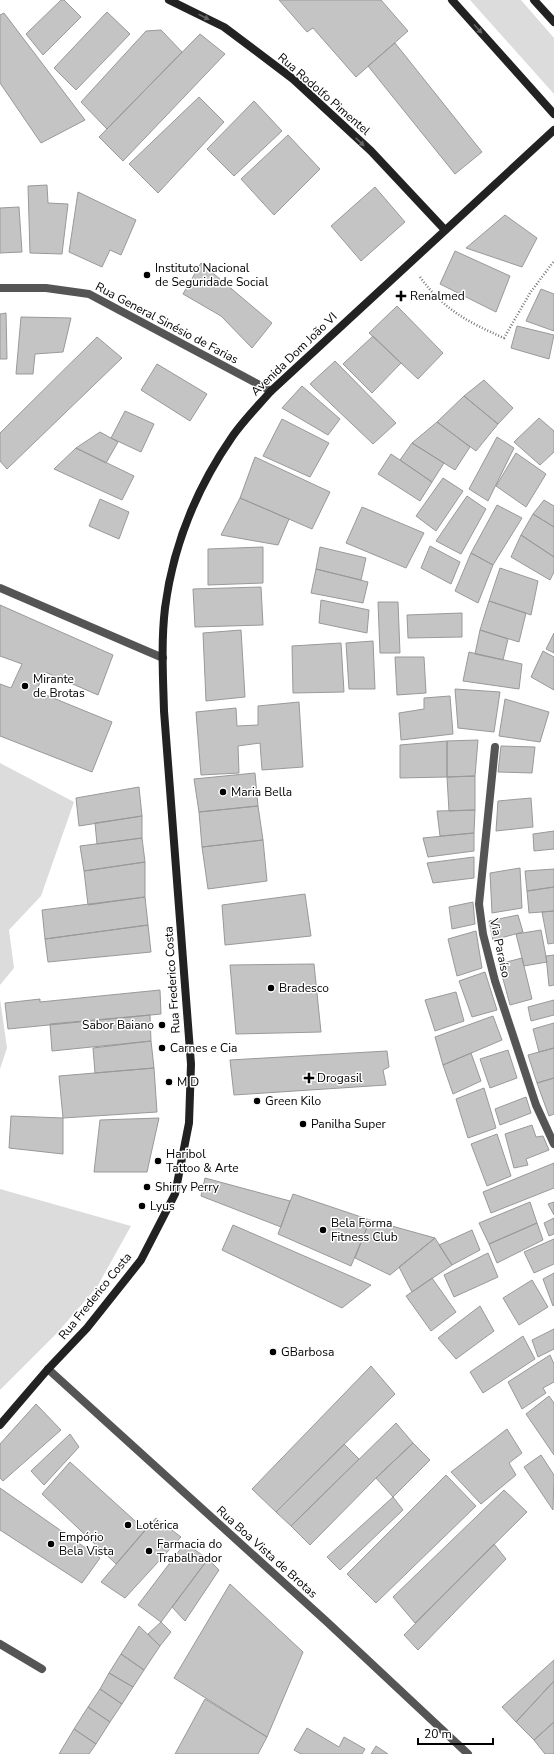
<svg xmlns="http://www.w3.org/2000/svg" width="554" height="1754" font-family="'Nunito Sans',sans-serif">
	<style>
		.green { fill: #dcdcdc }
		.building { fill: #c4c4c4; stroke: #999 }
		.lines { fill: none; stroke-linecap: round; stroke-linejoin: round }
		.path { stroke: #777; stroke-width: 2.5; stroke-dasharray: 1 2; stroke-linecap: butt }
		.service { stroke: #555; stroke-width: 8 }
		.minor { stroke: #555; stroke-width: 8 }
		.tertiary { stroke: #555; stroke-width: 8 }
		.secondary { stroke: #222; stroke-width: 8 }
		.oneway { fill: #646464 }
		.poi-dot { fill: #000; stroke: #fff; stroke-width: 1.5 }
		.labels { text-anchor: middle; stroke-width: 3; stroke-linejoin: round; paint-order: stroke }
		.street-label { font-size: 12px; fill: #000; stroke: #fff }
		.poi-label { font-size: 12px; fill: #000; stroke: #fff; text-anchor: start }
	</style>
	<rect width="100%" height="100%" fill="#fff"/>
	<path class="green" d="M470,0h51l33,38v56z
		M0,763l74,39 -33,94 -32,34 5,38 -14,17z
		M0,999l7,49 -7,21z
		M0,1189l131,37 -34,61 -40,46 -57,57z"/>
	<path class="building" d="M61,0h3l17,17 -38,38 -17,-21z
		M279,0h102l27,31 -52,46 -43,-49 -6,4z
		M107,12l23,22 -54,56 -22,-22z
		M4,13l81,107 -44,23 -41,-60v-68z
		M161,30l21,22 -75,77 -26,-27 65,-71z
		M200,34l25,20 -102,107 -24,-24z
		M395,43l87,109 -27,22 -87,-108z
		M199,97l25,25 -66,71 -29,-29z
		M254,101l28,30 -48,45 -27,-27z
		M288,135l32,34 -46,46 -33,-36z
		M47,185l1,18 20,1 -6,50 -32,-1 -2,-67z
		M375,187l30,35 -44,39 -30,-35z
		M78,192l58,28 -15,35 -11,-5 -8,17 -33,-15z
		M19,207l3,45 -22,1v-45z
		M505,215l32,23 -15,29 -56,-19z
		M455,251l55,25 -14,36 -56,-28z
		M201,263l71,60 -20,25 -31,-32 -38,-22z
		M541,289l13,5v37l-28,-10z
		M397,306l46,47 -25,26 -49,-46z
		M6,313l1,46h-7v-45z
		M21,317l50,1 -8,34 -28,2 -2,20h-17z
		M517,326l37,9 -5,24 -38,-11z
		M373,336l28,27 -29,30 -29,-29z
		M97,337l25,21 -115,111 -7,-8v-28z
		M335,361l61,62 -23,21 -63,-60z
		M157,364l50,30 -17,27 -49,-31z
		M484,380l29,28 -15,16 -34,-28z
		M302,386l38,33 -12,16 -46,-27z
		M464,396l34,28 -22,27 -39,-29z
		M125,411l29,13 -13,28 -30,-14z
		M539,418l15,13v21l-14,13 -26,-23z
		M282,419l47,24 -19,34 -47,-21z
		M437,422l33,25 -15,23 -43,-27z
		M100,432l18,10 -12,21 -30,-15z
		M497,437l17,11 -26,53 -19,-12z
		M412,443l32,20 -12,19 -32,-22z
		M76,448l58,28 -12,24 -68,-31z
		M516,453l30,21 -20,33 -30,-21z
		M391,454l41,28 -12,19 -42,-27z
		M255,457l75,35 -18,37 -72,-31z
		M443,478l20,13 -27,40 -20,-15z
		M467,496l19,13 -25,45 -25,-13z
		M240,498l49,21 -11,26 -57,-10z
		M100,499l29,13 -10,27 -30,-13z
		M544,500l10,6v21l-21,-13z
		M497,505l25,13 -29,47 -22,-12z
		M362,507l62,26 -18,35 -60,-25z
		M533,514l21,13v30l-33,-22z
		M521,535l33,22v15l-4,8 -39,-23z
		M430,546l30,16 -9,22 -30,-16z
		M263,547v36l-55,2v-36z
		M320,547l46,11 -5,22 -45,-11z
		M471,553l22,12 -15,38 -23,-12z
		M500,568l38,13 -7,34 -42,-14z
		M316,569l52,13 -5,21 -52,-10z
		M261,587l2,38 -68,2 -2,-38z
		M321,600l48,10 -2,23 -48,-10z
		M489,601l37,12 -7,29 -39,-12z
		M378,602h20l2,51h-20z
		M0,605l113,50 -15,40 -53,-23 -9,19 76,31 -20,50 -92,-36v-52l11,4 11,-24 -22,-8z
		M462,613v24l-54,1 -1,-23z
		M241,630l4,67 -39,4 -3,-68z
		M480,630l28,9 -5,21 -28,-6z
		M554,633v20l-8,-4z
		M373,641l2,48h-26l-3,-46z
		M341,643l3,49 -51,1 -1,-47z
		M543,651l11,6v33l-23,-13z
		M469,652l53,12 -3,25 -56,-8z
		M395,657h29l2,36 -29,2z
		M455,689l45,3 -6,40 -36,-4z
		M450,696l3,38 -52,6 -2,-27 25,-4v-11z
		M505,699l44,13 -9,30 -41,-6z
		M299,702l4,65 -41,3 -2,-27 -22,3 1,27 -38,2 -5,-63 40,-4 1,18 21,-1v-19z
		M478,740l-3,36 -28,1v-36z
		M447,741v36l-47,1v-33z
		M501,746l34,1 -3,26 -34,-1z
		M255,773l3,33 -59,6 -5,-33z
		M475,776v34l-26,1 -2,-34z
		M139,787l3,29 -63,10 -3,-28z
		M531,798l2,29 -37,4 2,-30z
		M258,806l5,34 -61,7 -3,-35z
		M475,810l-1,23 -34,3 -3,-25z
		M142,816v22l-45,6 -2,-21z
		M554,831v18l-20,2 -1,-17z
		M474,833v18l-46,6 -5,-19z
		M142,838l3,24 -61,9 -4,-25z
		M263,840l4,41 -59,8 -6,-42z
		M474,857v21l-41,5 -6,-20z
		M145,862v35l-57,8 -4,-34z
		M520,868l2,40 -30,5 -2,-40z
		M554,869v18l-27,4 -2,-20z
		M554,887v24l-25,2 -2,-22z
		M305,894l6,42 -86,9 -3,-40z
		M145,897l3,28 -103,14 -3,-29z
		M473,902l2,22 -23,5 -3,-22z
		M554,911v32l-6,1 -6,-32z
		M518,915l5,17 -30,8 -4,-19z
		M148,925l3,27 -103,10 -3,-23z
		M541,930l6,32 -23,4 -8,-32z
		M476,931l6,37 -25,8 -9,-37z
		M554,955v30l-5,1 -3,-30z
		M522,958l10,41 -22,6 -11,-41z
		M314,964l7,68 -85,2 -6,-69z
		M485,972l12,38 -25,7 -13,-36z
		M160,990l1,24 -153,15 -3,-26 35,-4v3z
		M456,992l8,29 -29,10 -10,-31z
		M554,1000v15l-23,6 -3,-14z
		M150,1015l1,26 -99,10 -2,-27z
		M493,1016l9,24 -59,25 -8,-28z
		M554,1023v25l-15,4 -6,-23z
		M151,1041l3,27 -59,5 -2,-25z
		M554,1048v30l-17,5 -9,-28z
		M508,1050l9,28 -27,10 -10,-29z
		M387,1051l2,16 -6,3 3,15 -152,10 -4,-35z
		M471,1053l10,28 -28,13 -10,-29z
		M154,1068l3,44 -94,6 -4,-42z
		M554,1078v36l-5,2 -12,-33z
		M484,1088l12,40 -28,10 -12,-39z
		M526,1097l5,16 -31,12 -5,-16z
		M11,1116l52,2v36l-54,-6z
		M159,1118l-12,54h-53l6,-52z
		M532,1125l4,12 7,-1 6,14 -23,9 2,6 -14,3 -9,-34z
		M497,1134l14,42 -24,10 -16,-42z
		M554,1163v25l-63,25 -8,-21z
		M205,1178l85,23 -9,26 -80,-31z
		M293,1194l77,26 -19,46 -73,-32z
		M530,1202l7,21 -48,21 -10,-21z
		M554,1202v13l-6,-11z
		M554,1218v16l-5,2 -5,-13z
		M370,1220l65,18 -45,37 -35,-17z
		M537,1223l6,17 -46,23 -8,-19z
		M233,1225l138,60 -29,23 -120,-58z
		M472,1230l8,20 -28,15 -13,-20z
		M435,1238l17,27 -40,27 -13,-25z
		M554,1239v25l-20,9 -10,-21z
		M488,1253l10,24 -44,20 -10,-22z
		M554,1273v32l-1,1 -10,-27z
		M432,1278l24,34 -25,19 -25,-35z
		M532,1280l16,27 -29,18 -16,-27z
		M480,1306l14,25 -38,28 -18,-21z
		M554,1329v20l-16,8 -6,-17z
		M523,1336l12,23 -52,34 -13,-21z
		M550,1355l4,9v18l-11,6 3,5 -24,16 -14,-27z
		M371,1366l24,28 -119,118 -24,-23z
		M549,1396l5,7v52l-28,-41z
		M36,1404l25,26 -58,51 -3,-3v-34z
		M396,1423l17,20 -37,35 -66,67 -19,-19z
		M507,1429l15,24 -13,10 7,12 -35,29 -30,-32z
		M70,1434l9,13 -35,38 -13,-14z
		M413,1443l17,17 -37,37 -17,-19z
		M344,1444l15,15 -68,67 -15,-14z
		M541,1455l13,20 -1,35 -29,-43z
		M70,1462l75,68 -29,34 -74,-70z
		M446,1475l30,31 -100,97 -29,-29z
		M0,1488l100,70 -18,25 -82,-53z
		M504,1490l23,22 -112,111 -22,-26z
		M393,1497l10,13 -63,60 -13,-13z
		M156,1518l25,19 -56,61 -24,-16z
		M185,1543l23,16 -47,63 -23,-17z
		M494,1544l12,15 -88,91 -14,-15z
		M208,1559l11,11 -34,51 -13,-14z
		M230,1584l73,68 -36,85 -93,-59z
		M161,1622l10,10 -11,14 -12,-12z
		M139,1626l21,20 -16,24 -23,-16z
		M121,1654l23,16 -11,17 -24,-14z
		M554,1660v21l-38,41 -14,-15z
		M109,1673l24,14 -11,17 -22,-15z
		M554,1681v41l-20,18 -18,-18z
		M100,1689l22,15 -12,18 -22,-15z
		M205,1699l62,38 -9,17h-83z
		M88,1707l22,15 -14,22 -22,-15z
		M554,1722v32h-9l-11,-14z
		M307,1728l32,19 5,-10 21,12 -3,5h-61l-7,-4z
		M74,1729l22,15 -7,10h-30z
		M376,1746l12,8h-17z"/>
	<g class="lines">
		<path class="path" d="M420,277c24,33 48,45 84,61l26,-45 24,-32"/>
		<path class="service" d="M0,588l163,70
			M495,747l-16,157 4,30 12,47 41,124 18,39
			M0,1644l42,25"/>
		<path class="minor" d="M0,288h46l43,6 182,97"/>
		<path class="tertiary" d="M48,1369l278,252 142,133"/>
		<path class="secondary" d="M169,0l55,27 69,52 78,72 74,79
			M452,0l102,114
			M534,0l20,22
			M0,1425l48,-56 39,-41 54,-68 34,-66 14,-71 2,-59 -27,-353c-1,-34 -3,-69 1,-103 8,-62 31,-119 67,-171 11,-16 26,-31 39,-46l283,-261"/>
	</g>
	<defs><path id="oneway-solid" d="M-6-.8H1V-3.2L6.5 0L1 3.2V.8H-6Z"/></defs>
	<g class="oneway">
		<use href="#oneway-solid" transform="translate(204 17) rotate(27)"/>
		<use href="#oneway-solid" transform="translate(478 29) rotate(48)"/>
		<use href="#oneway-solid" transform="translate(360 142) rotate(43)"/>
	</g>
	<g class="poi-dot">
		<circle cx="147" cy="275" r="4"/>
		<path d="M399 290h4v4h4v4h-4v4h-4v-4h-4v-4h4z"/>
		<circle cx="25" cy="686" r="4"/>
		<circle cx="223" cy="792" r="4"/>
		<circle cx="271" cy="988" r="4"/>
		<circle cx="162" cy="1025" r="4"/>
		<circle cx="162" cy="1048" r="4"/>
		<path d="M307 1072h4v4h4v4h-4v4h-4v-4h-4v-4h4z"/>
		<circle cx="169" cy="1082" r="4"/>
		<circle cx="257" cy="1101" r="4"/>
		<circle cx="303" cy="1124" r="4"/>
		<circle cx="158" cy="1161" r="4"/>
		<circle cx="147" cy="1187" r="4"/>
		<circle cx="142" cy="1206" r="4"/>
		<circle cx="323" cy="1230" r="4"/>
		<circle cx="273" cy="1352" r="4"/>
		<circle cx="128" cy="1525" r="4"/>
		<circle cx="51" cy="1544" r="4"/>
		<circle cx="149" cy="1551" r="4"/>
	</g>
	<g class="labels">
		<g class="street-label">
			<text transform="translate(324 94) rotate(41)" y="4">Rua Rodolfo Pimentel</text>
			<text transform="translate(167 323) rotate(28)" y="4">Rua General Sinésio de Farias</text>
			<text transform="translate(294 354) rotate(-44)" y="4">Avenida Dom João VI</text>
			<text transform="translate(500 948) rotate(78)" y="4">Via Paraíso</text>
			<text transform="translate(172 980) rotate(-94)" y="4">Rua Frederico Costa</text>
			<text transform="translate(95 1296) rotate(-51)" y="4">Rua Frederico Costa</text>
			<text transform="translate(267 1552) rotate(42)" y="4">Rua Boa Vista de Brotas</text>
		</g>
		<g class="poi-label">
			<text x="155" y="272">Instituto Nacional<tspan x="155" dy="14">de Seguridade Social</tspan></text>
			<text x="410" y="300">Renalmed</text>
			<text x="33" y="683">Mirante<tspan x="33" dy="14">de Brotas</tspan></text>
			<text x="231" y="796">Maria Bella</text>
			<text x="279" y="992">Bradesco</text>
			<text x="154" y="1029" text-anchor="end">Sabor Baiano</text>
			<text x="170" y="1052">Carnes e Cia</text>
			<text x="317" y="1082">Drogasil</text>
			<text x="177" y="1086">M D</text>
			<text x="265" y="1105">Green Kilo</text>
			<text x="311" y="1128">Panilha Super</text>
			<text x="166" y="1158">Haribol<tspan x="166" dy="14">Tattoo &amp; Arte</tspan></text>
			<text x="155" y="1191">Shirry Perry</text>
			<text x="150" y="1210">Lyus</text>
			<text x="331" y="1227">Bela Forma<tspan x="331" dy="14">Fitness Club</tspan></text>
			<text x="281" y="1356">GBarbosa</text>
			<text x="136" y="1529">Lotérica</text>
			<text x="59" y="1541">Empório<tspan x="59" dy="14">Bela Vista</tspan></text>
			<text x="157" y="1548">Farmacia do<tspan x="157" dy="14">Trabalhador</tspan></text>
		</g>
	</g>
	<path d="M418 1738v6h75v-6" fill="none" stroke="#000000" stroke-width="2"/>
	<text x="424" y="1738" font-size="12" fill="#000000" stroke="#ffffff" stroke-width="3" paint-order="stroke">20 m</text>
</svg>
